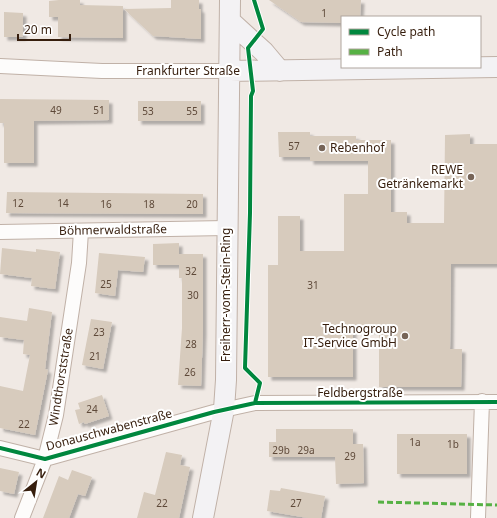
<svg xmlns="http://www.w3.org/2000/svg" width="497" height="518" font-family="'Noto Sans',sans-serif">
	<style>
		.building { fill: #d7cbbd; filter: url(#shadow) }
		.lines { fill: none; stroke-linecap: round; stroke-linejoin: round }
		.street-casing { stroke: #c0b1a7; stroke-width: 16 }
		.secondary-casing { stroke: #c0b1a7; stroke-width: 22 }
		.street { stroke: #fdfcfb; stroke-width: 14 }
		.secondary { stroke: #f3f2f4; stroke-width: 20 }
		.quiet { stroke: #56b144; stroke-width: 3; stroke-dasharray: 6 3; stroke-linecap: butt }
		.cycleway-casing { stroke: #fff; stroke-width: 6 }
		.cycleway { stroke: #00873e; stroke-width: 4 }
		.poi-dot { fill: #776558; stroke: #fff; stroke-width: 1.5 }
		.labels { text-anchor: middle; stroke-width: 4; stroke-linejoin: round; paint-order: stroke }
		.number-label { font-size: 10px; fill: #5e4939 }
		.street-label { font-size: 12px; fill: #361e0d; stroke: #fff }
		.poi-label { font-size: 12px; fill: #361e0d; stroke: #fff; text-anchor: end }
	</style>
	<defs>
		<filter id="shadow"><feDropShadow dx="3.5" dy="3.5" stdDeviation="1" flood-color="#0004"/></filter>
	</defs>
	<rect width="100%" height="100%" fill="#f0e9e4"/>
	<path class="building" d="M59,0h21v5l43,1v32l-65,-1v-20h-9v-16z
		M171,0h28v9h2v30l-48,-3 -29,-27 47,-1z
		M269,0h92l-1,17h-18v6l-41,-1z
		M4,12l19,1v24h-19z
		M0,99l109,1v20l-75,1v42h-30v-40h-4z
		M138,101h63v20h-63z
		M278,132h32v4h46v4h35v72h16v11h37l1,-88 25,-1v10h27v120h-46l-1,85h12l-1,38h-82v-57h-26v47h-85v-112h10v-49h22v35h44v-57h24v-33h-58v-4h-31z
		M7,192l196,2v20l-197,-1z
		M179,243v13v-2h24v77l-2,55 -23,-1 4,-57v-50h-3v-13h-26v-21z
		M2,248l34,4v-3l24,3 -5,37 -24,-3 1,-8 -32,-4z
		M99,253l46,4 -2,15 -25,-2 -3,26 -20,-3z
		M29,308l23,4 -7,57 3,1 -13,65 -35,-7v-42l23,5 7,-36 -7,-1 1,-14 -24,-3v-20l27,4z
		M91,319l21,3 -9,47 -21,-4z
		M102,395l7,21 -24,8 -1,-2 -5,2 -4,-14 5,-1 -2,-6z
		M276,429h77v15h10l1,39 -28,1 -1,-27h-66v-15h7z
		M397,434h70v40h-70z
		M166,452l16,3 -2,10 10,2 -11,51h-42l7,-26 11,3z
		M0,468l19,4 -5,22 -14,-3z
		M72,470l20,7 -7,19 -7,-2 -9,24h-26l16,-42 9,4z
		M281,488l44,8 -4,22h-13l-41,-7 3,-21 10,1z"/>
	<g class="lines">
		<g class="street-casing">
			<path id="street" d="M0,66l102,5h128
				M0,232l226,-4
				M0,448l45,11 169,-47 41,-9 242,-1
				M22,518l23,-59 11,-44 23,-152 2,-32
				M478,518l4,-117"/>
		</g>
		<g class="secondary-casing">
			<path id="secondary" d="M231,22l33,30 16,19
				M230,71l267,-4
				M203,518l21,-109 2,-29 4,-380"/>
		</g>
		<use href="#street" class="street"/>
		<use href="#secondary" class="secondary"/>
		<path class="quiet" d="M378,502l119,3"/>
		<g class="cycleway-casing">
			<path id="cycleway" d="M254,0l9,29 -15,19 5,43 -2,5 -1,117 -5,155 15,15 -5,20
				M0,448l45,11 169,-47 41,-9 242,-1"/>
		</g>
		<use href="#cycleway" class="cycleway"/>
	</g>
	<g class="poi-dot">
		<circle cx="322" cy="148" r="4"/>
		<circle cx="471" cy="177" r="4"/>
		<circle cx="405" cy="336" r="4"/>
	</g>
	<g class="labels">
		<g class="number-label">
			<text x="324" y="17">1</text>
			<text x="56" y="114">49</text>
			<text x="99" y="114">51</text>
			<text x="148" y="115">53</text>
			<text x="192" y="115">55</text>
			<text x="294" y="150">57</text>
			<text x="18" y="207">12</text>
			<text x="63" y="207">14</text>
			<text x="106" y="208">16</text>
			<text x="149" y="208">18</text>
			<text x="192" y="208">20</text>
			<text x="191" y="275">32</text>
			<text x="106" y="288">25</text>
			<text x="313" y="289">31</text>
			<text x="193" y="299">30</text>
			<text x="99" y="336">23</text>
			<text x="191" y="348">28</text>
			<text x="95" y="360">21</text>
			<text x="190" y="376">26</text>
			<text x="92" y="413">24</text>
			<text x="24" y="428">22</text>
			<text x="415" y="446">1a</text>
			<text x="453" y="448">1b</text>
			<text x="281" y="454">29b</text>
			<text x="306" y="454">29a</text>
			<text x="350" y="460">29</text>
			<text x="162" y="507">22</text>
			<text x="296" y="507">27</text>
		</g>
		<g class="street-label">
			<text x="188" y="75">Frankfurter Straße</text>
			<text transform="translate(113 230) rotate(-1)" y="4">Böhmerwaldstraße</text>
			<text transform="translate(226 295) rotate(-90)" y="4">Freiherr-vom-Stein-Ring</text>
			<text transform="translate(61 377) rotate(-81)" y="4">Windthorststraße</text>
			<text x="360" y="397">Feldbergstraße</text>
			<text transform="translate(109 430) rotate(-15)" y="4">Donauschwabenstraße</text>
		</g>
		<g class="poi-label">
			<text x="330" y="152" text-anchor="start">Rebenhof</text>
			<text x="463" y="174">REWE<tspan x="463" dy="14">Getränkemarkt</tspan></text>
			<text x="397" y="333">Technogroup<tspan x="397" dy="14">IT-Service GmbH</tspan></text>
		</g>
	</g>
	<rect x="341" y="16" width="140" height="52" fill="#ffffff" stroke="#afa59e"/>
	<rect x="349" y="29" width="20" height="6" fill="#00873e" stroke="#afa59e"/>
	<text x="377" y="36" font-size="12" fill="#361e0d">Cycle path</text>
	<rect x="349" y="49" width="20" height="6" fill="#56b144" stroke="#afa59e"/>
	<text x="377" y="56" font-size="12" fill="#361e0d">Path</text>
	<g transform="translate(36 482) rotate(30)" stroke="#ffffff" stroke-width="3" paint-order="stroke">
	<path d="M0-3L7 15L0 10L-7 15Z" fill="#361e0d"/>
	<text y="-6" font-size="11" font-weight="bold" text-anchor="middle" fill="#361e0d">N</text>
	</g>
	<path d="M18 34v6h52v-6" fill="none" stroke="#361e0d" stroke-width="2"/>
	<text x="24" y="34" font-size="12" fill="#361e0d" stroke="#ffffff" stroke-width="3" paint-order="stroke">20 m</text>
</svg>
